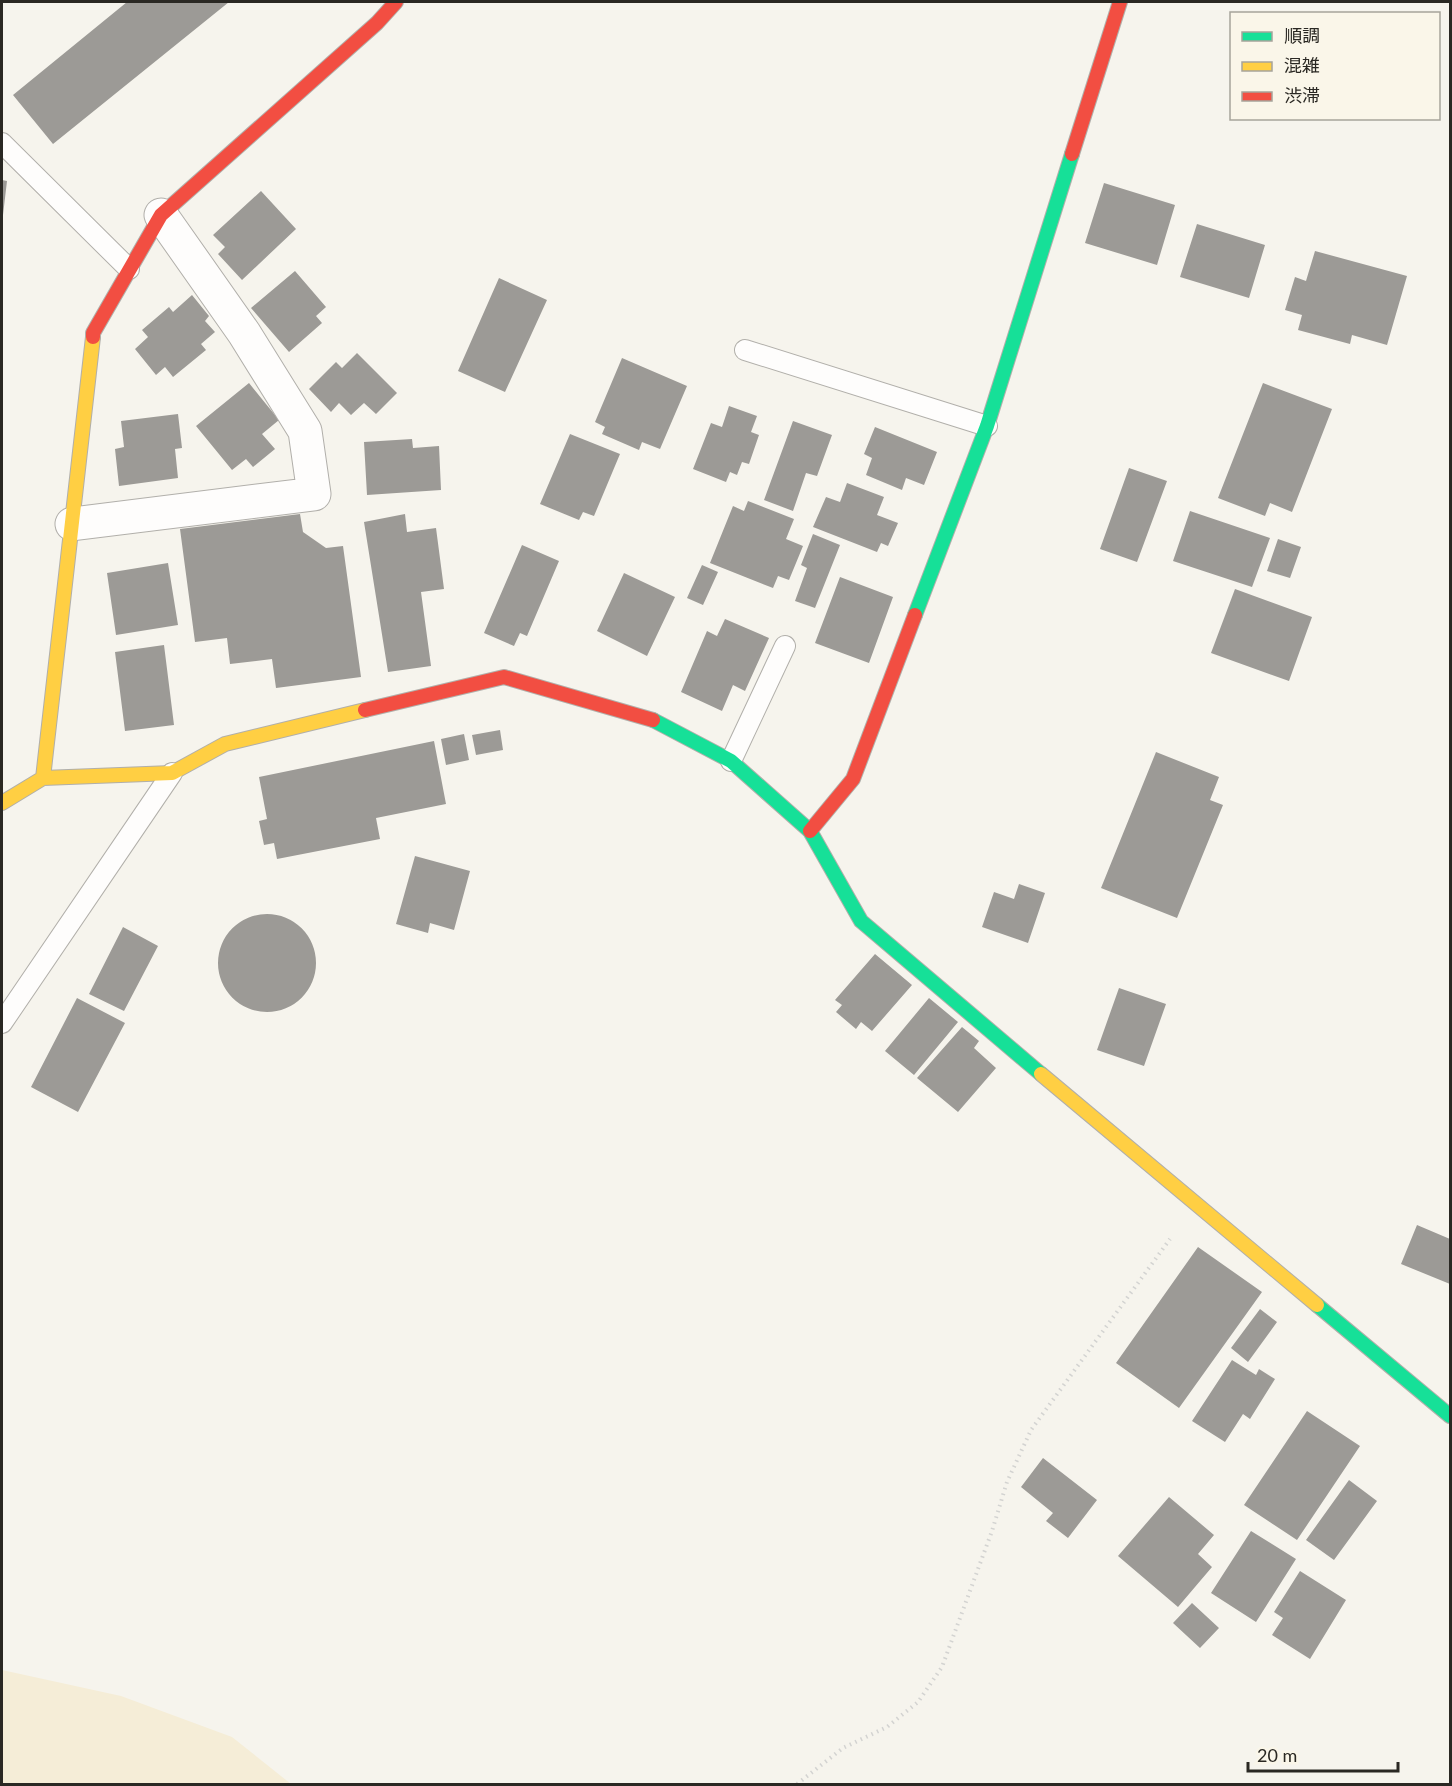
<svg xmlns="http://www.w3.org/2000/svg" width="1452" height="1786" font-family="Lato,'Noto Sans JP',sans-serif">
	<style>
		.green { fill: #f5edd7 }
		.building { fill: #9c9a96 }
		.lines { fill: none; stroke-linecap: round; stroke-linejoin: round }
		.lane-casing { stroke: #b1afaa; stroke-width: 22 }
		.street-casing { stroke: #b1afaa; stroke-width: 35 }
		.fast-casing { stroke: #b1afaa; stroke-width: 16 }
		.slow-casing { stroke: #b1afaa; stroke-width: 16 }
		.jam-casing { stroke: #b1afaa; stroke-width: 16 }
		.path { stroke: #d3d3d1; stroke-width: 4; stroke-dasharray: 1.5 4.5; stroke-linecap: butt }
		.lane { stroke: #fefdfc; stroke-width: 20 }
		.street { stroke: #fefdfc; stroke-width: 33 }
		.fast { stroke: #16e098; stroke-width: 14 }
		.slow { stroke: #ffcf43; stroke-width: 14 }
		.jam { stroke: #f24e42; stroke-width: 14 }
	</style>
	<rect width="100%" height="100%" fill="#f6f4ed"/>
	<path class="green" d="M2,1670l119,26 111,41 59,47h-289z"/>
	<path class="building" d="M127,2h102l-176,142 -40,-49z
		M2,180l5,1 -4,34h-1z
		M1104,183l71,22 -18,60 -72,-22z
		M261,191l35,38 -54,51 -24,-26 7,-7 -12,-12z
		M1197,224l68,21 -16,53 -69,-21z
		M1315,251l92,25 -20,69 -35,-10 -2,9 -52,-14 4,-15 -17,-5 10,-33 11,4z
		M295,271l31,36 -10,9 6,7 -33,29 -38,-44z
		M499,278l48,22 -42,92 -47,-21z
		M192,295l17,21 -4,5 10,11 -14,12 5,6 -33,27 -8,-10 -9,8 -21,-26 13,-12 -6,-7 27,-23 4,5z
		M357,353l40,40 -21,21 -12,-11 -13,12 -12,-12 -8,9 -22,-23 27,-27 6,6z
		M622,358l65,28 -27,63 -18,-7 -3,8 -37,-16 3,-7 -10,-5z
		M249,383l30,37 -17,14 13,15 -22,18 -7,-8 -14,11 -36,-44z
		M1263,383l69,26 -40,103 -22,-9 -5,13 -47,-18z
		M729,406l28,10 -6,16 8,3 -10,29 -7,-2 -5,13 -7,-3 -4,10 -33,-13 18,-46 11,4z
		M178,414l4,34 -7,1 3,29 -59,8 -4,-37 9,-2 -3,-26z
		M793,421l39,14 -15,41 -11,-3 -13,38 -29,-11z
		M875,427l62,25 -13,33 -18,-7 -4,12 -36,-15 6,-17 -8,-4z
		M570,434l50,20 -26,62 -11,-4 -4,8 -39,-16z
		M412,439l1,9 26,-2 2,44 -74,5 -3,-53z
		M1129,468l38,13 -30,81 -37,-13z
		M847,483l37,14 -7,18 21,8 -10,23 -7,-3 -4,9 -64,-25 13,-30 14,5z
		M748,501l46,18 -8,20 17,7 -14,34 -11,-4 -5,12 -63,-25 23,-57 11,5z
		M1190,511l80,27 -18,49 -79,-26z
		M300,514l3,18 23,16 17,-2 18,131 -85,11 -4,-29 -42,5 -3,-26 -32,4 -15,-113z
		M405,514l2,18 29,-4 8,61 -23,3 10,74 -43,6 -24,-150z
		M813,534l27,11 -25,63 -20,-7 12,-33 -6,-3z
		M1278,539l23,8 -11,31 -23,-7z
		M522,545l37,16 -32,75 -7,-3 -6,13 -30,-13z
		M168,563l10,62 -62,10 -9,-62z
		M702,565l16,7 -15,33 -16,-7z
		M624,573l51,24 -28,59 -50,-25z
		M840,577l53,20 -24,66 -54,-20z
		M1235,589l77,28 -23,64 -78,-28z
		M725,619l44,19 -24,53 -12,-6 -11,26 -41,-19 26,-61 10,5z
		M164,645l10,80 -49,6 -10,-79z
		M500,730l3,20 -27,5 -4,-20z
		M464,734l5,26 -23,5 -5,-26z
		M434,741l12,63 -70,14 4,21 -103,20 -3,-16 -10,2 -5,-24 8,-2 -8,-42z
		M1156,752l63,25 -9,23 13,5 -46,113 -76,-30z
		M415,856l55,15 -16,59 -24,-7 -2,10 -32,-9z
		M1019,884l26,9 -17,50 -46,-16 12,-35 20,7z
		M218 963a49 49 0 1 1 98 0a49 49 0 1 1-98 0Z
		M123,927l35,19 -34,65 -35,-17z
		M875,954l37,31 -40,46 -11,-9 -5,7 -20,-17 6,-7 -7,-5z
		M1119,988l47,16 -22,62 -47,-16z
		M77,998l48,25 -47,89 -47,-25z
		M929,998l29,24 -44,53 -29,-24z
		M962,1027l17,14 -5,7 22,20 -38,44 -41,-34z
		M1417,1225l33,14v45l-49,-20z
		M1198,1247l64,45 -83,116 -63,-45z
		M1260,1309l17,13 -29,40 -17,-14z
		M1232,1360l24,15 3,-6 16,10 -25,40 -7,-5 -18,28 -33,-21z
		M1307,1411l53,35 -63,94 -53,-35z
		M1043,1458l54,42 -29,38 -22,-17 7,-8 -32,-26z
		M1349,1480l28,21 -43,59 -28,-20z
		M1169,1497l45,38 -16,19 14,13 -34,40 -60,-51z
		M1251,1531l45,28 -40,63 -45,-29z
		M1300,1571l46,29 -36,59 -38,-24 11,-17 -9,-6z
		M1192,1603l27,25 -19,20 -27,-25z"/>
	<g class="lines">
		<g class="lane-casing">
			<path id="lane" d="M2,143l127,126
				M745,350l242,76
				M731,761l54,-115
				M2,1023l170,-250"/>
		</g>
		<g class="street-casing">
			<path id="street" d="M72,524l242,-30 -9,-63 -61,-98 -83,-118"/>
		</g>
		<g class="fast-casing">
			<path id="fast" d="M915,615l72,-189 85,-272
				M653,720l78,41 79,70 51,90 180,153
				M1317,1305l133,111"/>
		</g>
		<g class="slow-casing">
			<path id="slow" d="M43,778l129,-5 53,-29 140,-34
				M2,803l41,-25 50,-441
				M1041,1074l276,231"/>
		</g>
		<g class="jam-casing">
			<path id="jam" d="M1072,154l48,-152
				M93,337v-4l68,-118 216,-192 19,-21
				M365,710l139,-33 149,43
				M810,831l43,-52 62,-164"/>
		</g>
		<path class="path" d="M797,1784l46,-36 44,-21 31,-25 24,-35 50,-136 15,-49 24,-52 139,-191"/>
		<use href="#lane" class="lane"/>
		<use href="#street" class="street"/>
		<use href="#fast" class="fast"/>
		<use href="#slow" class="slow"/>
		<use href="#jam" class="jam"/>
	</g>
	<rect width="1452" height="1786" fill="none" stroke="#2a2823" stroke-width="6"/>
	<rect x="1230" y="12" width="210" height="108" fill="#faf6e9" stroke="#a7a49a" stroke-width="1.5"/>
	<rect x="1242" y="32" width="30" height="9" fill="#16e098" stroke="#a7a49a" stroke-width="1.5"/>
	<text x="1284" y="42" font-size="18" fill="#2a2823">順調</text>
	<rect x="1242" y="62" width="30" height="9" fill="#ffcf43" stroke="#a7a49a" stroke-width="1.5"/>
	<text x="1284" y="72" font-size="18" fill="#2a2823">混雑</text>
	<rect x="1242" y="92" width="30" height="9" fill="#f24e42" stroke="#a7a49a" stroke-width="1.5"/>
	<text x="1284" y="102" font-size="18" fill="#2a2823">渋滞</text>
	<path d="M1248 1762v9h150v-9" fill="none" stroke="#2a2823" stroke-width="3"/>
	<text x="1257" y="1762" font-size="18" fill="#2a2823" stroke="#faf6e9" stroke-width="4.5" paint-order="stroke">20 m</text>
</svg>
